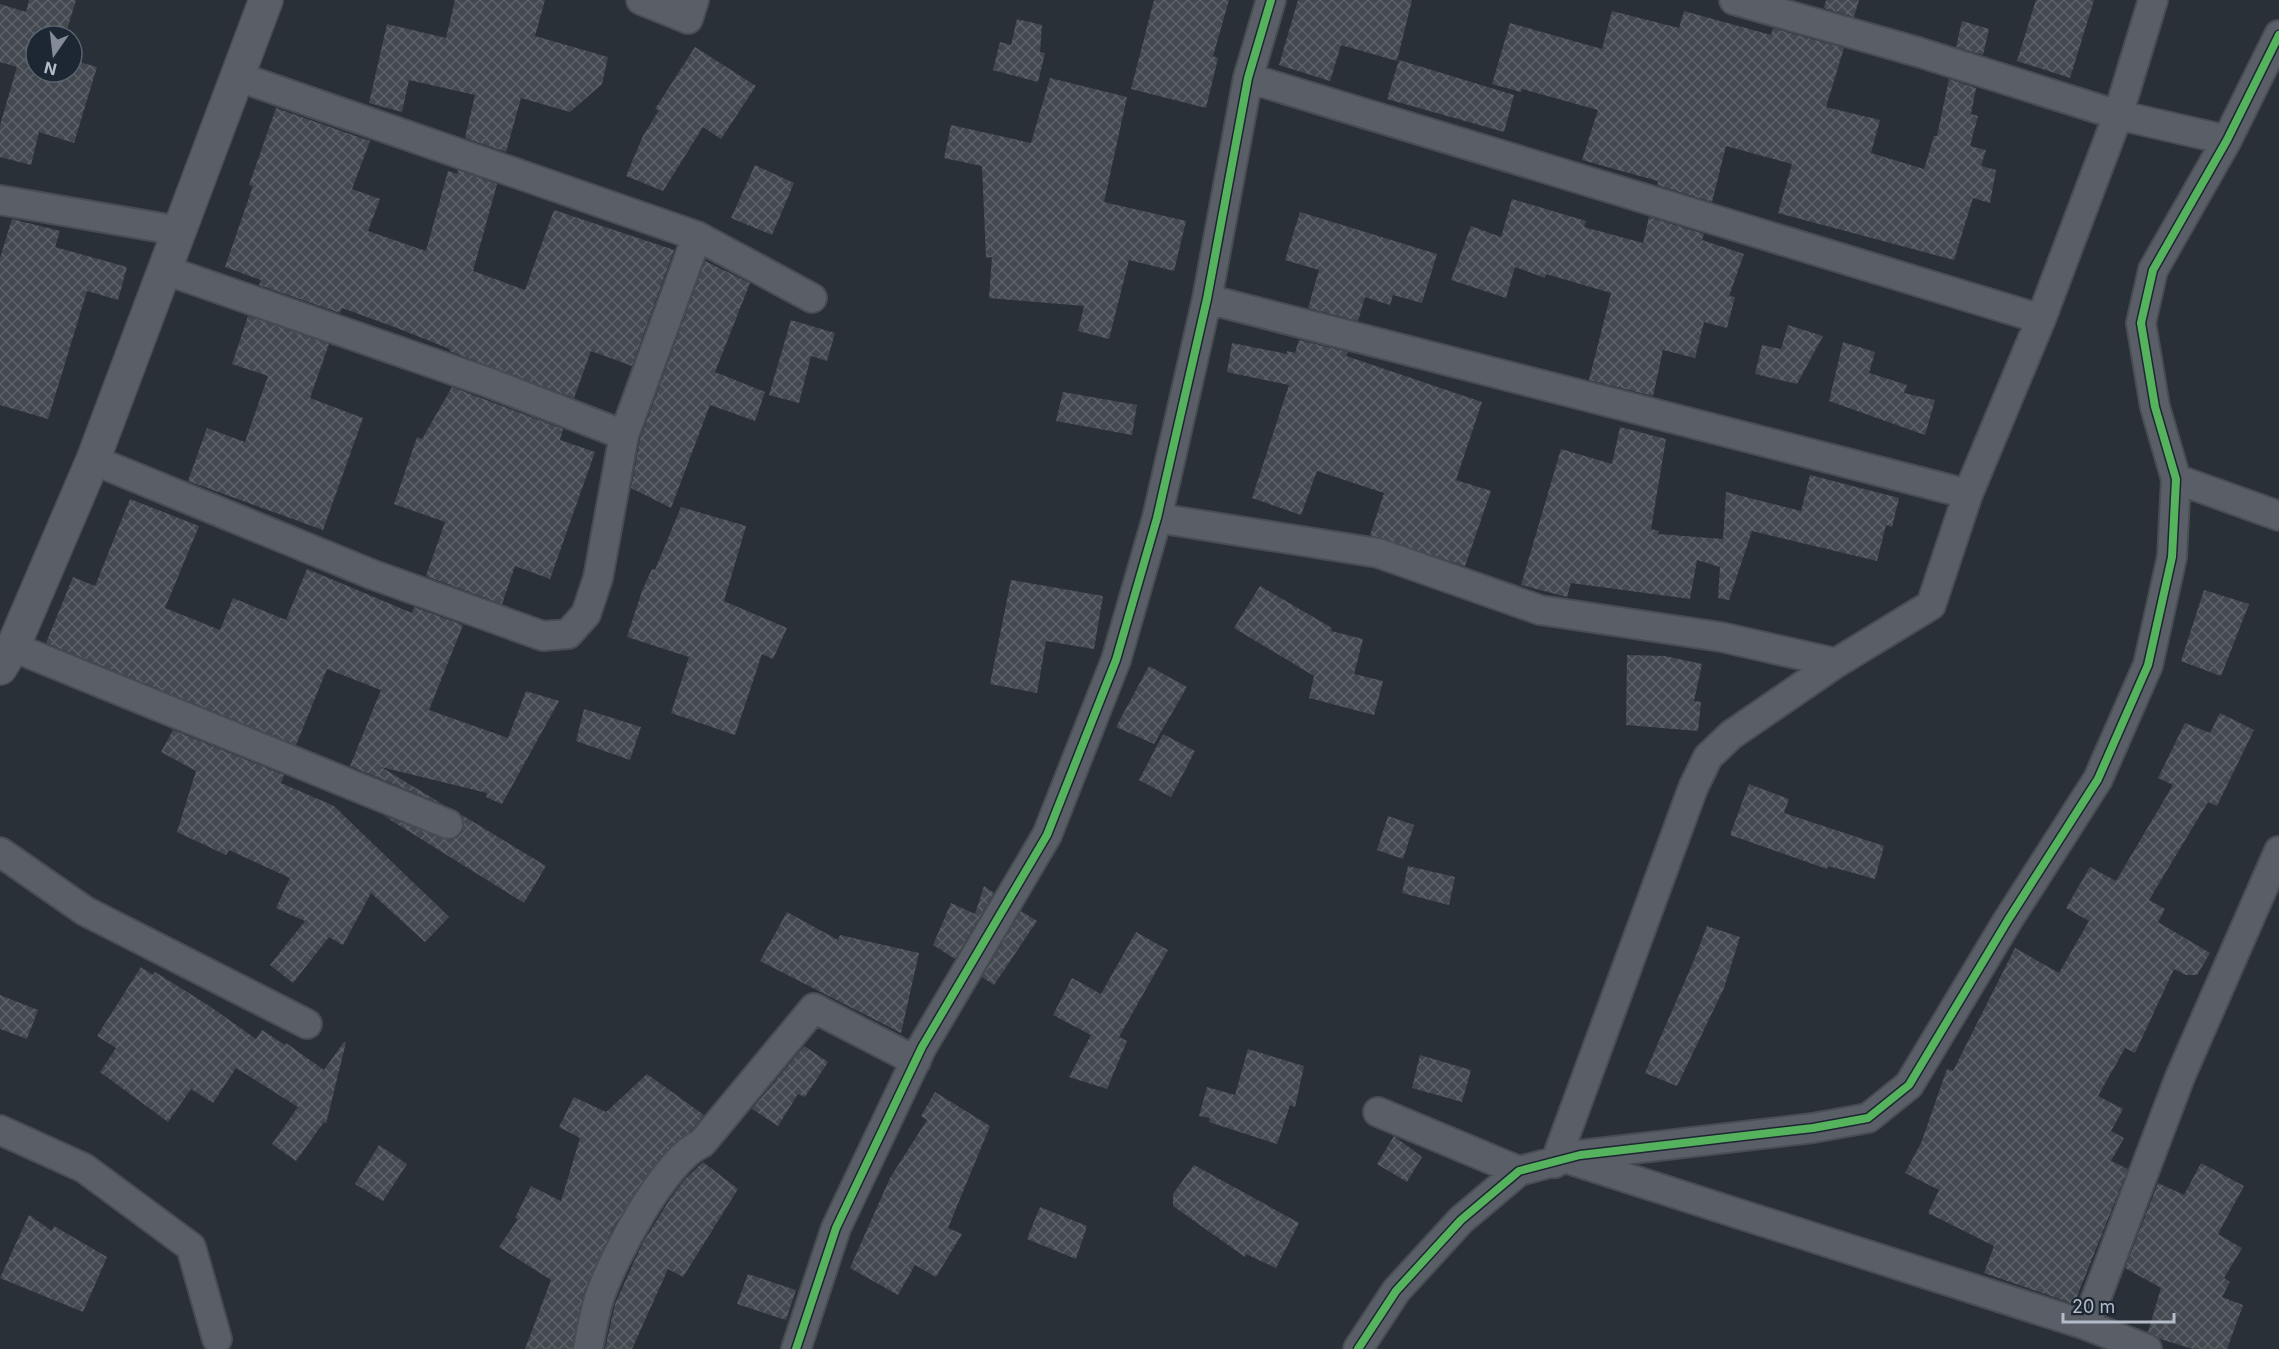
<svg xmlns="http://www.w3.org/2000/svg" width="2279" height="1349" font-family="Inter,sans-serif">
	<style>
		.building { fill: url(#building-cross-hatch) }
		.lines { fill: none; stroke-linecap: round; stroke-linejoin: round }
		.minor-casing { stroke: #484c53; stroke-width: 32 }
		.tertiary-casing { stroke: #484c53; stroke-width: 36 }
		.minor { stroke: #5a5e66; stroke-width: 28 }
		.tertiary { stroke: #5a5e66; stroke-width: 33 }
		.cycleway-casing { stroke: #1d2633; stroke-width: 11 }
		.cycleway { stroke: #56b35d; stroke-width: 8 }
	</style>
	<defs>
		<pattern id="building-cross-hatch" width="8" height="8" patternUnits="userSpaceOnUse" patternTransform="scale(1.5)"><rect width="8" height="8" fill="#444950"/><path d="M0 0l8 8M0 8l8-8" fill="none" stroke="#5d6168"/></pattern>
	</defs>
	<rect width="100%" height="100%" fill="#2a3038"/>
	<path class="building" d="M29,0h47l-11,36h-29v36h36v-12l25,7 -23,76 -35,-11 -8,33 -31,-8v-32l17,-58 -17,-5v-58l26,8z
		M455,0h90l-10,36 73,21 -6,27 -32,28 -49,-14 -15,54 -41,-14 10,-43 -66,-15 -7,32 -33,-9 18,-79 59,14z
		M1154,0h75l-16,56 5,2 -12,50 -75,-19z
		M1298,0h114l-15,61 -56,-16 -11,36 -51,-16z
		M1826,0h33l-5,17 -30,-9z
		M2036,0h58l-24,78 -53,-17z
		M1612,11l67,17 5,-17 87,24 2,-7 71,20 -18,59 54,13 -9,33 53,16 10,-33h3l12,-57 27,9 -5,26 7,2 -8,30 16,4 -5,16 15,4 -6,33 -17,-5 -19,62 -176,-47 14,-49 -66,-18 -14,56 -55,-17 1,-4 -76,-21 16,-50 -76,-21 -1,3 -29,-8 18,-61 92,26z
		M1017,19l25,6 -2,27 5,1 -7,29 -45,-12 7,-28 11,3z
		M1962,21l27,8 -6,26 -27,-8z
		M695,47l61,39 -35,53 -18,-12 -40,64 -37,-15 17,-40 16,-26 -4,-1z
		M1399,60l115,35 -10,37 -117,-33z
		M1050,78l77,19 -23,105 82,19 -12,50 -45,-11 -20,79 -31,-8 6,-25 -95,-8 3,-41 -6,1 -4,-92 -38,-8 7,-33 80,18z
		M276,108l94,33 -18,48 28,10 -12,32 58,20 22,-80 9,3 1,-4 39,14 -24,87 52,19 29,-80 120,40 -42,116 -41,-15 -17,47 -125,-47 1,-2 -53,-21 -55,-20 -2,5 -81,-28 2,-5 -36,-13 28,-81 -4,-1z
		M755,165l39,18 -22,52 -41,-17z
		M1512,199l74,22 -2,6 59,16 6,-26 55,17 -2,6 42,14 -15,42 6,1 -8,31 -23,-6 -9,36 -32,-8 -10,46 -64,-16 22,-87 -65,-19 -1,4 -30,-11 -9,31 -55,-18 20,-54 30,11z
		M1300,212l137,42 -15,49 -29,-8 -3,10 -25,-8 -7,24 -50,-13 11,-38 -34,-10z
		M12,219l48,12 -5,16 72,20 -9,33 -31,-9 -39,128 -48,-14v-147z
		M705,261l45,22 -35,89 50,20 -10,29 -45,-16 -39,103 -40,-20 9,-49z
		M248,316l81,28 -19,54 53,20 -40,112 -135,-49 19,-53 38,14 23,-66 -36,-12z
		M791,320l44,13 -8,28 -16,-5 -12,47 -30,-8z
		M1788,325l35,11 -26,48 -42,-10 7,-29 19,4z
		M1299,340l49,12 -2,4 136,46 -26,78 35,11 -26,75 -95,-31 14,-42 -67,-22 -16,44 -49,-17 37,-113 -62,-13 5,-29 55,11v-3l8,2z
		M1843,342l32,10 -6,21 38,12 -3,8 31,7 -10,35 -96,-34z
		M452,387l111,42 -3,11 35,12 -45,127 -35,-13 -13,38 -76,-28 19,-54 -51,-18 23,-67 5,2z
		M1063,392l74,13 -5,30 -76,-14z
		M1620,427l46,12 -15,90 8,2 -1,3 65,5 3,-47 75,19 9,-36 89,23 -7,29 -6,-2 -9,36 -125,-30 -23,69 -11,-2 2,-31 -23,-7 -7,39 -119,-16 -4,14 -46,-12 40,-136 51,15z
		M130,499l69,27 -34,82 55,22 13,-32 53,22 21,-51 105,44 2,-6 49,18 -34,85 79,28 18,-47 33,10 -57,103 -16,-7 1,-4 -106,-26 63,38 -94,-39 31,-76 -54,-21 -31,76 -250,-102 27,-66 22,9z
		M681,507l65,19 -22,75 63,27 -14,31 -11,-5 -27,81 -64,-22 18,-56 -62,-20 15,-46 10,-22 3,1z
		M1011,580l92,16 -9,53 -48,-8 -9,52 -47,-9z
		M1260,586l72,42 -1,3 32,8 -9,35 29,7 -9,34 -65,-17 5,-22 -80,-48z
		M2204,590l45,14 -28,72 -40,-15z
		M1627,655l38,1 37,8 -8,37 7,1 -3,29 -72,-6z
		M1149,666l38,21 -33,57 -38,-17z
		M584,709l57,18 -11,33 -54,-19z
		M2220,713l34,17 -37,76 -9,-4 -59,98 16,9 -7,13 52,31 -13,22h-11l-12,-6 -39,84 -10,-5 -27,48 25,13 -12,22 13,7 -13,23 17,8 -54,135 -90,-31 10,-27 -66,-33 11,-23 -34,-17 16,-30 26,-74 6,2 62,-123 44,25 30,-52 -23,-13 24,-41 26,14 57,-96 -15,-7 27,-55 25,10z
		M173,730l111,45 -3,8 53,23 115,111 -24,25 -54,-49 -28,52 -14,-8 -36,46 -23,-18 35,-44 -29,-13 14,-30 -61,-28 -3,5 -49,-23 19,-61 -35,-19z
		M1163,734l32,17 -24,46 -32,-17z
		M1749,784l40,15 -5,14 100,33 -9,33 -47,-13 -1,3 -97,-34z
		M462,815l84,51 -22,37 -140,-87 66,24 8,-3 5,-6z
		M1388,816l26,9 -11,34 -26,-9z
		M1408,866l47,11 -6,28 -47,-12z
		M984,886l10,7 -39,66 -22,-14 18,-42 24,11z
		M1021,911l16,10 -43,64 -12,-8z
		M787,912l51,28 2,-5 79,18 -18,80 -141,-72z
		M1707,926l33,11 -16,51 -47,98 -32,-13 50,-115z
		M1136,932l32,18 -49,87 8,4 -20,48 -38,-12 22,-42 -38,-20 19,-37 29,16z
		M141,967l12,8 2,-3 53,33 48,34 6,-9 23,15 1,-2 38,27 20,-28h2l-20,82 -2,-2 -28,39 -24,-17 26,-37 -62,-39 -23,35 -22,-14 -23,33 -68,-50 16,-24 -19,-12z
		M0,995l38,15 -11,29 -27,-10z
		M804,1046l24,16 -23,35 -7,-3 -20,32 -26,-17z
		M1248,1049l56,17 -9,41 -5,-2 -13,39 -68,-22 1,-4 -11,-2 8,-29 28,8z
		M1420,1055l51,15 -9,32 -50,-14z
		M647,1074l57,41 -13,16 -32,28 -46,69 -29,65 -12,56h-47l26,-69 -52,-33 19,-28 -3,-1 16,-32 30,15 19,-63 -21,-11 15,-30 32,15z
		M935,1092l55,34 -42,102 14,6 -26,43 -21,-12 -17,30 -48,-27 40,-90 37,-58 -6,-4z
		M1394,1136l28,21 -15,25 -30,-18z
		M379,1145l28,19 -24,37 -28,-17z
		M703,1162l35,27 -55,88 -15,-8 -36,80h-27l10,-45 27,-60 28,-45 14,-19z
		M2201,1163l43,23 -26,48 24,14 -18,30 6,4 -8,15 21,8 -16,44h-34l-33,-10 -12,-7 13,-44 -36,-20 33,-85 26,12z
		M1194,1165l105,58 -23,45 -30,-14 -1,3 -72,-51v-12z
		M1040,1207l47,19 -11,33 -49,-20z
		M29,1215l23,16 2,-5 53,31 -24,55 -83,-34z
		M748,1274l48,16 -10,30 -49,-16z"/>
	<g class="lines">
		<g class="minor-casing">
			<path id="minor" d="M641,0l47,19 6,-19
				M1734,0l184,52 200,63 109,25
				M239,77l458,159 115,62
				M1248,78l793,241
				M0,200l180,31
				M165,270l325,113 134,52
				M1207,299l761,195
				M93,460l278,114 172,62 25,-2 18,-20 12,-36 26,-143 73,-199
				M2176,479l103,37
				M1157,518l221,35 162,57 181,27 115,26
				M13,647l435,177
				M0,852l85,59 222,113
				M1378,1112l141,59
				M0,1130l84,38 107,79 26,92
				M1571,1160l515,165 61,24
				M1555,1163l138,-375 15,-31 23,-22 105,-72 95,-58 37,-111 73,-175 77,-204 35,-115
				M2086,1325l94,-248 99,-226
				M588,1349c3,-16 6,-34 11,-50 13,-40 65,-139 103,-156l112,-135 102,53
				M796,1349l40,-121 86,-181 125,-212 69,-175 41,-142 50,-219 41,-221 23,-78
				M1358,1349l38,-58 65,-71 58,-49 61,-16 233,-27 55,-10 41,-33 99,-165 90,-141 50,-114 24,-108 4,-78 -21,-72 -14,-84 12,-53 74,-130 52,-105"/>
		</g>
		<g class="tertiary-casing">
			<path id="tertiary" d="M0,668l13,-21 80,-187 173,-460"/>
		</g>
		<use href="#minor" class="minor"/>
		<use href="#tertiary" class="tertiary"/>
		<g class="cycleway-casing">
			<path id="cycleway" d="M796,1349l40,-121 86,-181 125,-212 69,-175 41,-142 50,-219 41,-221 23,-78
				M1358,1349l38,-58 65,-71 58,-49 61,-16 233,-27 55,-10 41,-33 99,-165 90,-141 50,-114 24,-108 4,-78 -21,-72 -14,-84 12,-53 74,-130 52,-105"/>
		</g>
		<use href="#cycleway" class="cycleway"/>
	</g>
	<g transform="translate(54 54) rotate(194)"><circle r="28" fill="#1d2633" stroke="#59626f" stroke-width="1.5"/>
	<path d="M0-4.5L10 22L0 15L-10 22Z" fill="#848b96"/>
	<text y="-9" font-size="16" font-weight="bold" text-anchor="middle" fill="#b4bcc9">N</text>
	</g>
	<path d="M2063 1313v9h111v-9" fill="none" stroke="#b4bcc9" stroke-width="3"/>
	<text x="2072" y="1313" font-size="18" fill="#b4bcc9" stroke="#1d2633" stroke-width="4.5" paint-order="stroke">20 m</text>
</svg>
